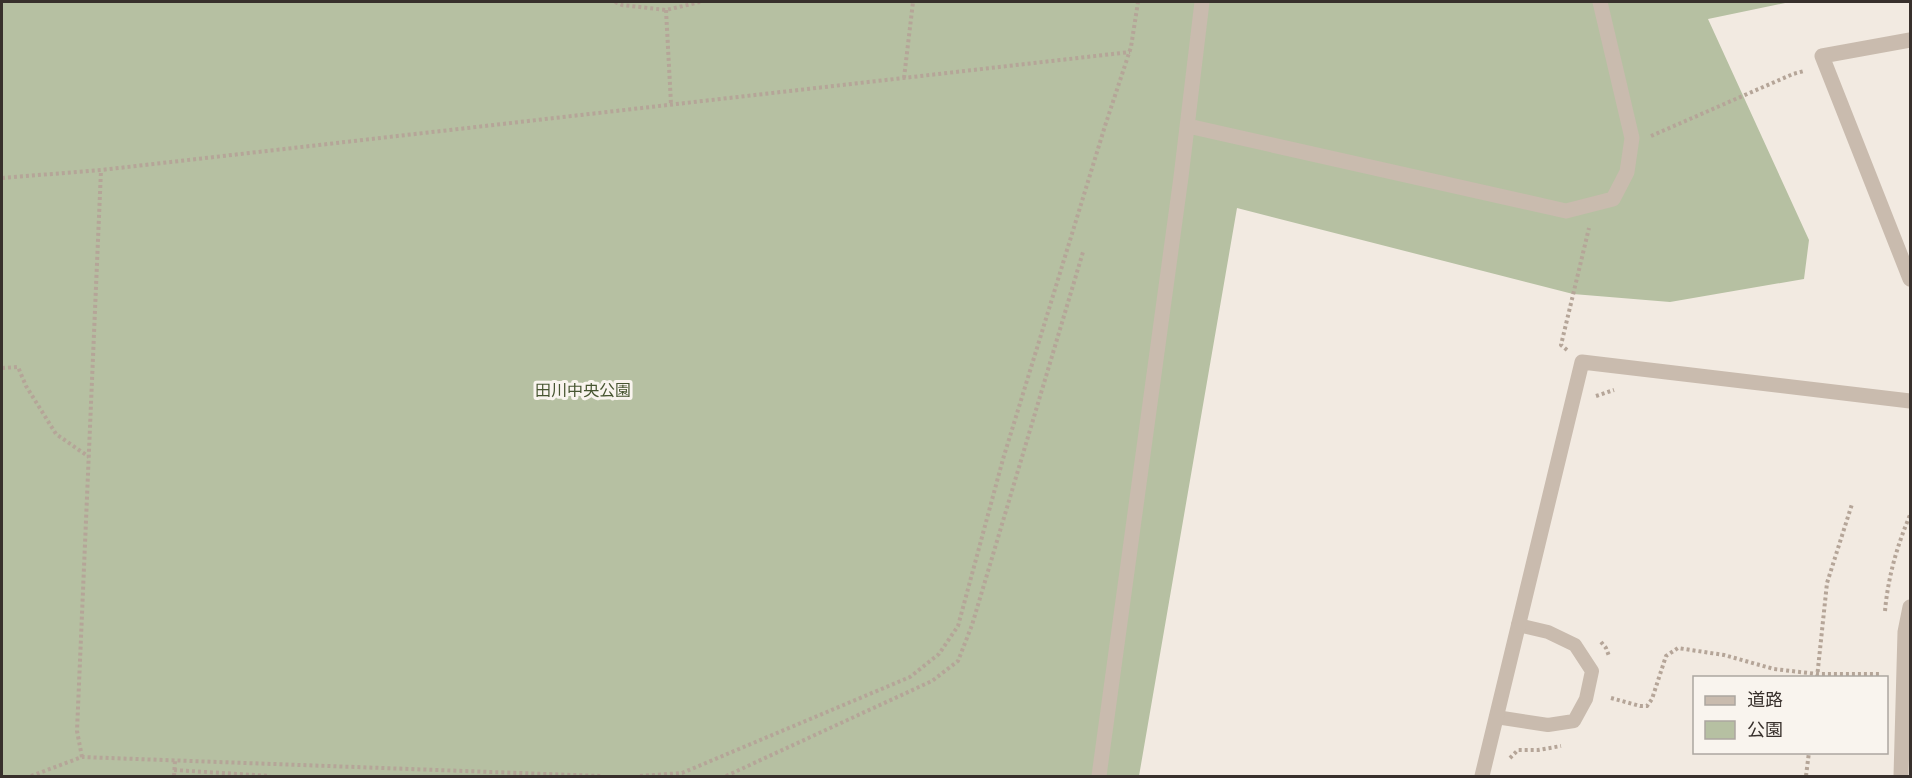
<svg xmlns="http://www.w3.org/2000/svg" width="1912" height="778" font-family="Helvetica,'Noto Sans JP',sans-serif">
	<style>
		.green { fill: #b6c0a2 }
		.lines { fill: none; stroke-linecap: round; stroke-linejoin: round }
		.path { stroke: #b5a598; stroke-width: 4; stroke-dasharray: 3 3; stroke-linecap: butt }
		.service { stroke: #c9bbae; stroke-width: 14 }
		.minor { stroke: #c9bbae; stroke-width: 15 }
		.tertiary { stroke: #c9bbae; stroke-width: 15 }
		.labels { text-anchor: middle; stroke-width: 6; stroke-linejoin: round; paint-order: stroke }
		.park-label { font-size: 16px; fill: #475531; stroke: #f9f4ee }
	</style>
	<rect width="100%" height="100%" fill="#f2eae1"/>
	<path class="green" d="M2,2h1788l-82,17 101,221 -5,39 -134,23 -97,-8 -336,-86 -98,568h-1137z"/>
	<g class="lines">
		<path class="path" d="M615,2l7,3 44,5 34,-8
			M666,10l5,94
			M904,78l9,-76
			M1651,136l142,-62 11,-3
			M2,178l99,-8 1029,-118
			M1567,350l-6,-5 28,-117
			M2,368l16,-1 8,19 30,48 33,23
			M1596,396l18,-6
			M1885,611c3,-34 12,-65 25,-96
			M1601,642l5,6 3,8
			M1817,678l10,-95 25,-79
			M1611,698l29,8h7l5,-7 14,-43 12,-8 46,7 50,14 43,5h63
			M82,757l-5,-26 24,-561
			M1510,758l8,-8h20l23,-4
			M174,770l96,6
			M31,776l51,-19 519,19
			M174,776l1,-15
			M640,776l42,-3 228,-96 29,-23 19,-28 45,-167 102,-333 26,-79 7,-45
			M726,776l206,-95 26,-20 14,-36 111,-373
			M1806,776l3,-24"/>
		<path class="service" d="M1496,717l52,8 26,-4 12,-22 6,-28 -17,-26 -27,-13 -30,-7"/>
		<path class="minor" d="M1910,40l-88,16 88,223
			M1188,126l378,85 47,-12 14,-27 5,-34 -32,-136
			M1099,776l82,-599 21,-175
			M1482,776l100,-414 328,39"/>
		<path class="tertiary" d="M1901,776l4,-144 5,-25"/>
	</g>
	<g class="labels">
		<g class="park-label">
			<text x="583" y="396">田川中央公園</text>
		</g>
	</g>
	<rect width="1912" height="778" fill="none" stroke="#38302c" stroke-width="6"/>
	<rect x="1693" y="676" width="195" height="78" fill="#f9f4ee" stroke="#aca6a0" stroke-width="1.5"/>
	<rect x="1705" y="696" width="30" height="9" fill="#c9bbae" stroke="#aca6a0" stroke-width="1.5"/>
	<text x="1747" y="706" font-size="18" fill="#38302c">道路</text>
	<rect x="1705" y="721" width="30" height="18" fill="#b6c0a2" stroke="#aca6a0" stroke-width="1.5"/>
	<text x="1747" y="736" font-size="18" fill="#38302c">公園</text>
</svg>
